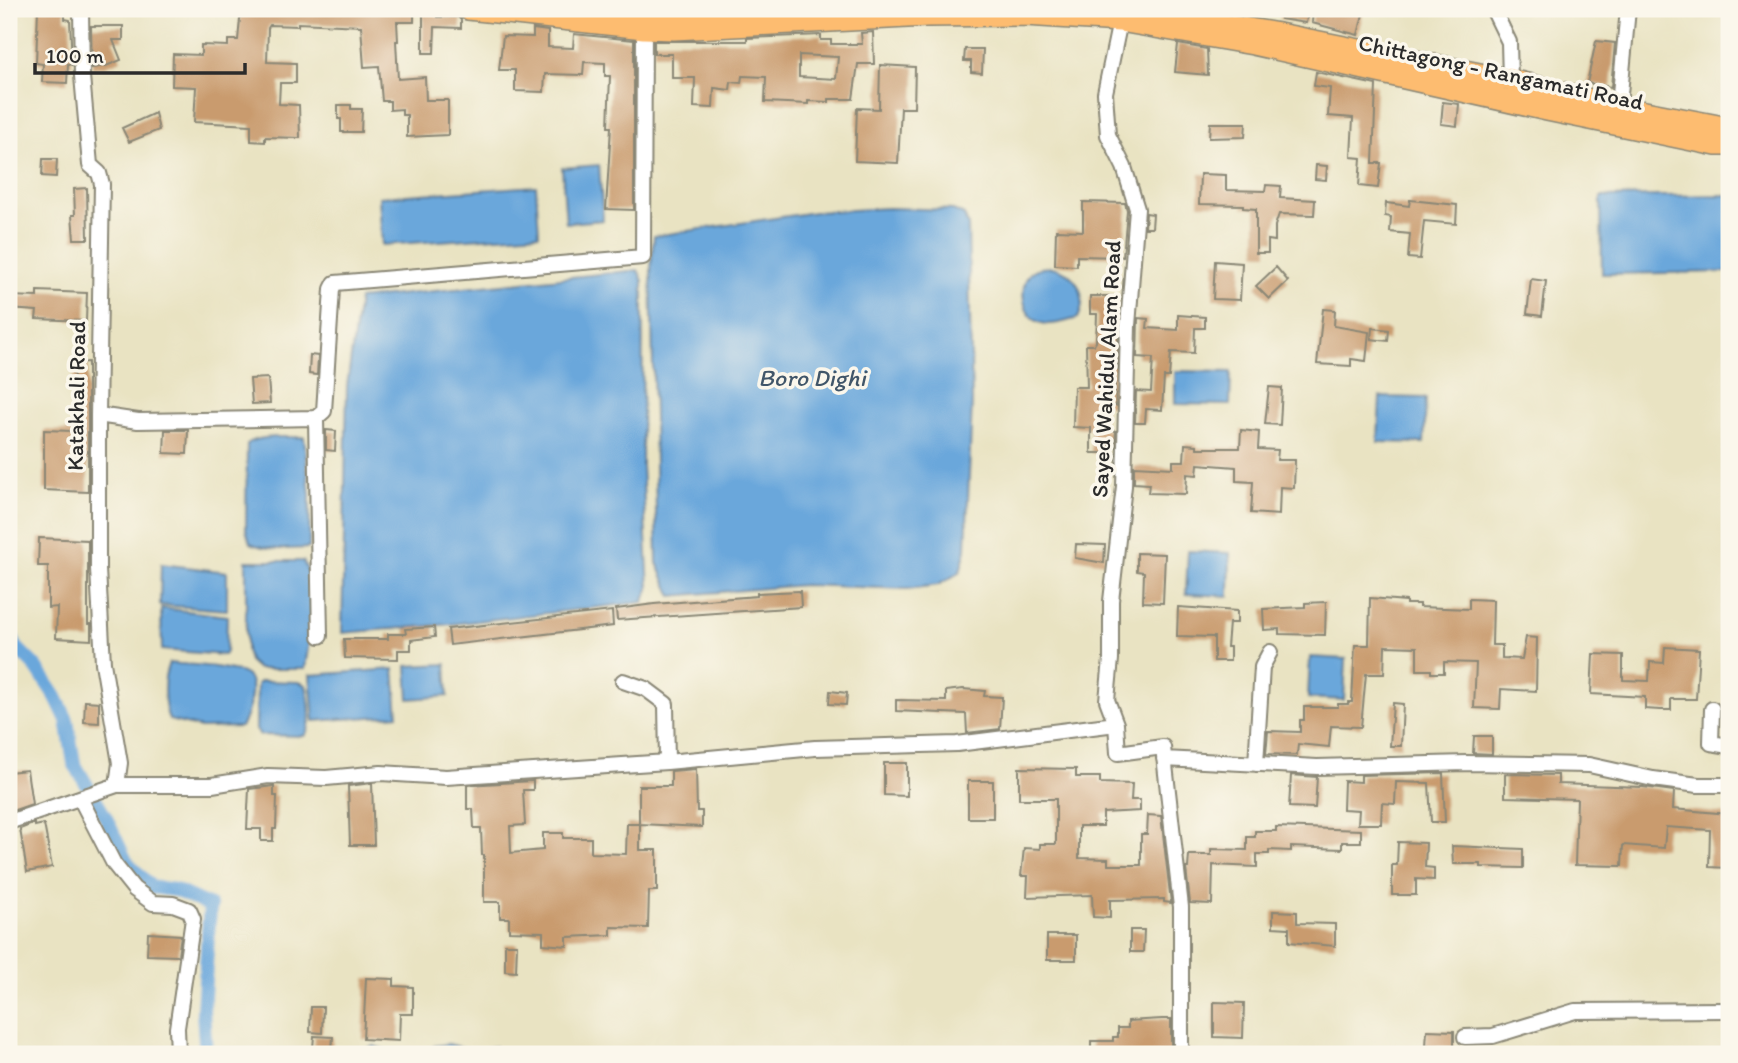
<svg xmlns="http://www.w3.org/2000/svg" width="1738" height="1063" font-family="Itim,sans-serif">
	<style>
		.water { fill: #6aa7db; stroke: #4a6983; stroke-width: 2 }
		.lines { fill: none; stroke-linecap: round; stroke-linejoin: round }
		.canal { stroke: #6aa7db; stroke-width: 14 }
		.building { fill: #c99b6e; fill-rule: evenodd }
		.minor-casing { stroke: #8a8776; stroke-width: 18 }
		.highway-casing { stroke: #8a8776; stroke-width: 24 }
		.minor { stroke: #fff; stroke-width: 14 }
		.highway { stroke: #fdbc70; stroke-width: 21 }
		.labels { text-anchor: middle; stroke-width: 7; stroke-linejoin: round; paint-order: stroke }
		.street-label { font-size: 23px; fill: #2b2b2b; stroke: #fbf7ec }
		.water-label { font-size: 24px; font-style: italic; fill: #415669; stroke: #fbf7ec }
	</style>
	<rect width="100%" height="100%" fill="#fbf7ec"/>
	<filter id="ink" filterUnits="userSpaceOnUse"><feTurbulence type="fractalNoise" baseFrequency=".0143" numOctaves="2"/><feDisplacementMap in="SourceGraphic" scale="14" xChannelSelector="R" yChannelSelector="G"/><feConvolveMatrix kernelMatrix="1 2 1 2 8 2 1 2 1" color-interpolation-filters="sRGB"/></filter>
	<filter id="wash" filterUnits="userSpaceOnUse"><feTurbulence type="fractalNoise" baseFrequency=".00686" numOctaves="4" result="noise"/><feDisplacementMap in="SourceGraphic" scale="28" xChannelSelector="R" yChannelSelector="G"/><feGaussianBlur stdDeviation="1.57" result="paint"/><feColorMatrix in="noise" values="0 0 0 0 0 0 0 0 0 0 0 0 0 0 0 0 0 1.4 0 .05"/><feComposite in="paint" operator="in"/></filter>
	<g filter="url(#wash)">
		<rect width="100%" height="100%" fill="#e9e3c2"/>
		<path class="water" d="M599,165l4,55 -37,3 -4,-55z
			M536,186l3,48 -157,11 -3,-48z
			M1729,195v77l-127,2 -1,-77z
			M889,208l64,2 11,5 4,11 4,175 -6,148 -6,23 -22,13 -31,4 -103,-4 -132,11 -15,-33 -6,-295 3,-32 161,-24z
			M1052,267c24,5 37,28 26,51 -12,3 -27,9 -39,4 -18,-6 -22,-43 -4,-52 4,-3 12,-2 17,-3z
			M638,270l5,11 -1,185 7,123 -6,13 -191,22 -110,9 5,-247 12,-87z
			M1175,371l56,1 -1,33 -55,-1z
			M1380,397l46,1 -2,45 -46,-1z
			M304,437l6,58 -1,53c-21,1 -39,3 -59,-5l-4,-14 1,-85c13,-10 41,-6 57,-7z
			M1188,551l42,2 -1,43 -43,-2z
			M246,561h57c17,31 6,75 2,108h-47l-9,-8 -3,-11z
			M161,564l66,8v38l-67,-5z
			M161,608l66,8 -1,36 -2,3 -62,-5z
			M1310,657l36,2 -2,41 -36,-2z
			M169,663c17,2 64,3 77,12 12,9 1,42 -5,52l-40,1 -32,-8c-6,-17 -7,-41 0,-57z
			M446,664l2,32 -39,3 -2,-33z
			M394,669l4,46 -84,6 -4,-46z
			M261,681l38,1 7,3c3,13 8,41 -2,51l-44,-1 -4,-6 1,-45z
			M448,1044l27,7 19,-4 -4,7h-123l1,-6 6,-2 21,8 32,-2 8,-6z"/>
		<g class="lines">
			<path class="canal" d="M9,633l8,15 19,19 20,30 11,23 7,43 32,55 20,43 25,26 24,3 35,16 -7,105 3,43"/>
		</g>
		<g id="blocks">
			<path class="building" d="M38,9h27v10l5,1 2,45 -4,-1 -1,19 -25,-1 1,-18 -7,-1z
				M241,9h173v13h-17l1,19h-2l2,38 27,-2 1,23h22v35l-41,2v-22h-5v-6l-12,1v-9h-8l-3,-35 -15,1 -3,-41 -63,-3v3l-28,-1 -2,3 -1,34 29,1v20h-16l-1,21 20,1 1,33 -35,-1v5l-14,-1v-16l-57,-3 2,-35 -24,-1 1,-32 28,1v-10l27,1v-6h10z
				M1282,9l26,4 -2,10 -26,-4z
				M1313,9h29l21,5 -5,21 -46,-12z
				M423,12l14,1v4h21l3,3v8l-26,-1 -1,26h-11z
				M91,26h32v14h-10l8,20 -15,6 -14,2z
				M533,29l15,2v16l25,1 1,-14 60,6v170l-28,-1 5,-82h-3l2,-51h-5v-13l-21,-1 -1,13 -38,-1 -1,18 -29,-1v-21h-16l4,-34 30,1z
				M873,32l1,32h-16l-5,35h-24v3l-21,-1v3l-43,-2 1,-25 -24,-1 -1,7 -10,-1 -1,8 -16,-2 -1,20 -19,-1 1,-29h-23v-24h-18v-13h93v-3l74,-3v5h10v4h31l-1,-11zM799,55l39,2 -2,22 -37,-2z
				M1596,41l19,2 -4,44 -24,-4z
				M1178,44l29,5 1,26 -33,-3z
				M965,49h18l-1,24 -11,-1v-11h-7z
				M880,65l35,2 -1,41h-13l-3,55 -43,-2 2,-53 22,1z
				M1316,72l60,13 -3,78h8l-3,25 -19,-2 2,-28 -10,-1 2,-39 -25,-2 2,-28 -16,-2z
				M1443,102l16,2 -2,22 -16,-2z
				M338,105h13v4h11l-1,23h-20v-13h-3z
				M155,113l4,17 -30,12 -7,-14z
				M1210,123h36l-1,14 -36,1z
				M43,159h14l-1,18 -14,-1z
				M1316,165l11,1 -1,14 -11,-1z
				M1200,174l26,1v15l39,1 1,-6 15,1 -1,12 35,2 -1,15 -35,-1 -4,12v15l-7,-1v13h-12v-44l-13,-1v-3l-44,-1z
				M87,188l1,51h-14l-2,-24h3l-1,-26z
				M1410,200l47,5 -1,19 -32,-3 -4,38 -12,-1 2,-24 -20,-2 1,-15 -6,-1 1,-13 23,3z
				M1083,202l42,1 2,7 -4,47 -46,-1v10l-22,-1 1,-35 27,1z
				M1146,213l7,1 -1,14h-7z
				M1215,261l27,2 -2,37 -27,-1z
				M1276,267l12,14 -19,18 -13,-13z
				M1531,279l15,2 -4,35 -15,-2z
				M37,291l50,2 -1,28 -50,-2 1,-8 -28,-2v-13l28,1z
				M1090,296h24v21h5l-2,52h-3l2,37h-11v24l11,1 -1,16h-9v6h-15v-25l-18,-1 1,-40h13l-1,-42h8l2,-3 1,-28h-7z
				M1323,309l12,1 -1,16 35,6 -3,29 -15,-2v7l-34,-2z
				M1178,315l27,2v11h-10l-1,25 -23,-1 -2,25h-5l-2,33 -16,-1 -1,14h-10l1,-32 15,1 2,-34 -16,-1 1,-39 10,1 -1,9 31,2z
				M1372,328l17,2 -1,11 -17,-2z
				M310,355l8,1 -1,19 -8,-1z
				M88,362v130l-44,-2v-60l28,1 3,-32 -2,-36z
				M268,378l2,25 -18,1 -2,-25z
				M1269,387l13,1 -2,37 -15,-1z
				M165,430h23l-1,24 -23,-1z
				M326,430l10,1 -1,20 -9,-1z
				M1241,430l18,2 -1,17 20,1 -1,10h18l-1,28 -14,-1 -1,28 -28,-2 2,-31 -17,-1v-14l-38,-3 -1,11 -10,-1 -1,20 -38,-1 1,-9 -15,-1v-17l39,2v-7h11l1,-17 12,1v3h43z
				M39,538l49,2v84h3v16l-35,-2 1,-31 -9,1v-42h-10z
				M1076,544l29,1 -1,18 -29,-5z
				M1137,553l28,1 -2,49 -20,-1 1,-30 -7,-1z
				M800,591l1,16 -184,13 -1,-11 38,-5 103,-8v-3z
				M1370,598l36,3v3h13v3l50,2v-10l24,1 -1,45h10v13l20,1 4,-22 11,1 -1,53 -35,-2 -1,20 -26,-1 2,-45 -32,-1v11h-13v-3h-14v-23l-32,-1 -1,28h-18l-5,53 -30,-1 -2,21 -31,-3 -1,11 -31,-1 2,-23 32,1v-12h4v-13h34v-3h10v-2h4l3,-57h14z
				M1326,602l-1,33 -46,-1v-5l-15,1 -1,-21 42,-2v-4z
				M1178,607l59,4v12h-8l-2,24h3v14h-16v-24l-37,-1z
				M612,611l1,15 -163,19 -2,-16z
				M434,627l1,10 -24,3v10h-13v9l-53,-1 -1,-19h44v-5h18l-1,-5z
				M1665,647l34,2 -3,50h-25v11h-11l-15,-1v-12l-54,-3 2,-40 30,1v25l26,1 1,-19 14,1z
				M963,689l22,2 -1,5 18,1 -2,32 -33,4 -1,-19 -70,-3v-11l50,1v-10z
				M830,691l17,2 -1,12 -17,-1z
				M85,701l14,1v21l-15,-1z
				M1393,703l10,1 -2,42h-11z
				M1474,736h18v18l-19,-1z
				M884,763h23v33l-23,-1z
				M1019,768l57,1v8h24v6l32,1 -1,16h9v11l-37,2v13h-24v32l29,1v6h33v-31h6l1,-19 13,1 10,87 -7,-1v-3l-54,1v18l-17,-1 -1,-22 -65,2 1,-21h-7l3,-28 16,1v-5h16v-45h-37z
				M696,769l1,42h5v16l-62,-3v26h17v41h-8l-1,37 -37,-1v8l-44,2v9l-24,-2v-12l-34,-1v-13h-9v-16h-16v-47h-2l-1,-27h-7l-1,-19h-6v-24l66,-4v9h-10l2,35 -15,1 1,27 32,-3v-17h20v5h28v15l35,1 1,-30h12v-38h32v-15z
				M27,770l5,34 -23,8v-40z
				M1443,773l2,49h-14l-2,-39 -33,-1 -1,22 -13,-1 -1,21h-23l1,-14 -16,-1 1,-28 17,1v-7z
				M1505,774l53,1v9l85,3 31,4 -1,18 56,5v54l-20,-1 1,-37 -44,-3 -2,21 -41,-3 -1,21 -47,-1 2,-66 -72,-2z
				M1291,775l26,2 -2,31 -26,-1z
				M968,781h25v37h-25z
				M372,783l2,62h-24l-2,-59z
				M274,786v10h3l-1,33h-3v12h-12v-12h-14l2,-40z
				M35,823v3l9,-2 8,43 -25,5 -7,-43z
				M1276,827l85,3v12h-19v7l-51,-2v4l-22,-1v4h-12v13l-44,-2 -1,39 -22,-1 -4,-35h2l1,-13h22v-6l36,1v-13h8v-6h21z
				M1398,842l28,1 -1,24 9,1v12l-18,-1v16h-24v-30h5z
				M1452,846l71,3v19l-42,-1v-3h-28z
				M1273,911l24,1v11l38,1v22l-46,-4v-14l-16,-1z
				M1130,930h14l-1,22h-13z
				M148,933l33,2 -3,21 -31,-1z
				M1047,935h29v25h-29z
				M505,944h12l-1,28 -11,-1z
				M366,978l28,1v7l19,1v27h-13l-1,27 -36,-2z
				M1214,1002l30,1 -1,35 -29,-1z
				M311,1007h12l-1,26 -12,-1z
				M1162,1019h9v35h-58v-3h-22v-10h22v-4h5v-9h10v-7z
				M1427,1030l27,1v16l-28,-1z
				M314,1036l19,1 -1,12 -19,-1z"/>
		</g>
	</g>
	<g filter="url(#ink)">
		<use href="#blocks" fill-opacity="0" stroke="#8a8776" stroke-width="2"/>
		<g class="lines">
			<g class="minor-casing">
				<path id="minor" d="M81,9l1,67 8,89 9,8 3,11 -4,231v154l5,94 17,100 -3,22
					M1493,9l16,33 1,38
					M1618,115l10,-106
					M98,415l40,6 178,-3 8,-7 8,-122 3,-6 308,-26 1,-229
					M316,418l4,218
					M623,681l23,8 20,15 1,58
					M1712,709l-1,34 18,3
					M1116,724l-9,-24 4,-41v-58l13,-115 4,-160 9,-117 -13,-42 -16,-32 -3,-42 15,-72
					M1164,759l153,8 150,-4 122,2 64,14 45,6h31
					M1256,764l6,-97 8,-15
					M80,798l34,66 20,25 19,14 20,1 16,6 4,9 -16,109 1,26
					M9,822l108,-37h95l56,-9 58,2 55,-5 65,4 221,-15 148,-14 142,-4 159,-20 2,29 45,-6 18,160v147
					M1465,1037l28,-1 82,-25 154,-1"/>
			</g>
			<g class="highway-casing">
				<path id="highway" d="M468,9l176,19 30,1 253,-13 98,-1 95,6 133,23 294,66 169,35h13
					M1126,9l153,25 231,46 109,27 110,21
					M632,12h88l51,-3"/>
			</g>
			<use href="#minor" class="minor"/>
			<use href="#highway" class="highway"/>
		</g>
	</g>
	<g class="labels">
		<g class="street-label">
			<text transform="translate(1501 72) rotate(12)" y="8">Chittagong - Rangamati Road</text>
			<text transform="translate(1106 369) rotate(-87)" y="8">Sayed Wahidul Alam Road</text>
			<text transform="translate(76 396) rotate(-89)" y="8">Katakhali Road</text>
		</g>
		<g class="water-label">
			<text x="812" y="386">Boro Dighi</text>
		</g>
	</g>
	<rect width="1738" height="1063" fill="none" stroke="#fbf7ec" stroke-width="35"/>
	<path d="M35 63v10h210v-10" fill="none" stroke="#2b2b2b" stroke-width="3.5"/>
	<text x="46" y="63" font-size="21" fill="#2b2b2b" stroke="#fbf7ec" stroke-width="5" paint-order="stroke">100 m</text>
</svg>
